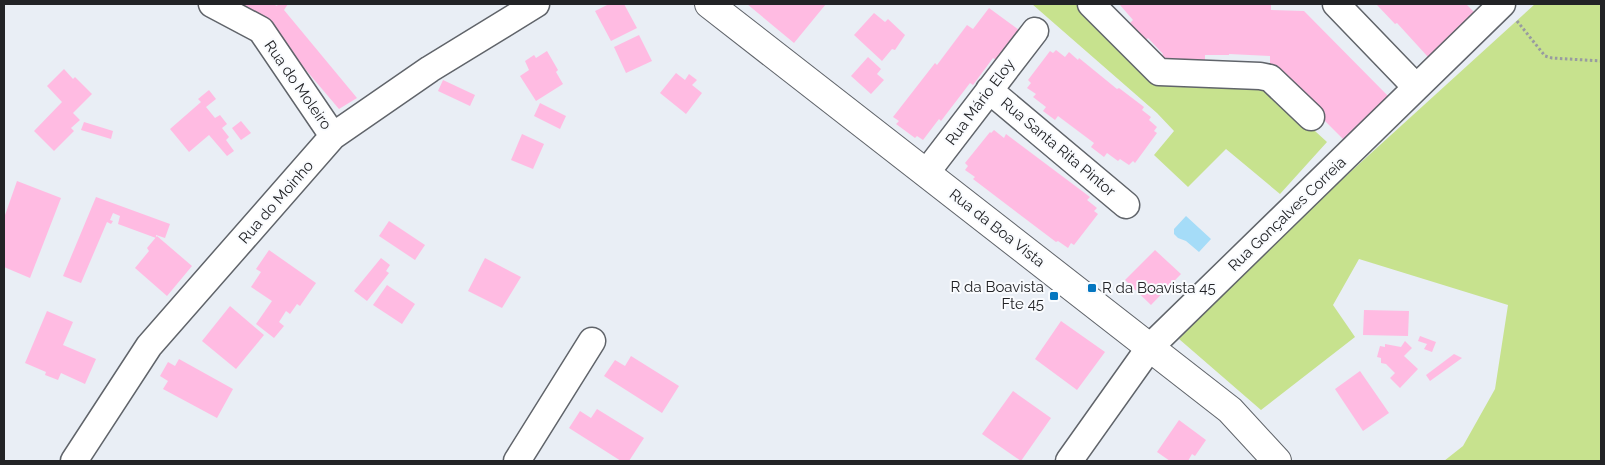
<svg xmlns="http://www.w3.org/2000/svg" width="1605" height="465" font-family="Raleway,sans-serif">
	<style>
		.green { fill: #c7e28e }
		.water { fill: #a5dcf8 }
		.building { fill: #ffbbe2 }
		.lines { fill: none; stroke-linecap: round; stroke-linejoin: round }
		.street-casing { stroke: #60646a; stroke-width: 29 }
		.secondary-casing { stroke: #60646a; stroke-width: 30 }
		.path { stroke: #989ba0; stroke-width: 3; stroke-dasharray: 2.5 2.5; stroke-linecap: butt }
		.street { stroke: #fff; stroke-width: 26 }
		.secondary { stroke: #fff; stroke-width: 28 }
		.poi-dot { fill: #0476c0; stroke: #f9fbfe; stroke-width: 2 }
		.labels { text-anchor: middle; stroke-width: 4; stroke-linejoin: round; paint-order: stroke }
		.street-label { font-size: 15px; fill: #222326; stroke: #f9fbfe }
		.poi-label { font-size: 15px; fill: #222326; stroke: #f9fbfe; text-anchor: end }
	</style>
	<rect width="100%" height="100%" fill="#e9eef5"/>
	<path class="green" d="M1032,4h48l80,81 106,1 61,56 -47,52 -54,-45 -38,38 -34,-32 20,-24 -17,-18z
		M1535,4h66v457h-157l19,-15 32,-57 13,-84 -149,-46 -26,46 22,32 -94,73 -82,-71 102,-104z"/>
	<path class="water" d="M1186,216l25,23 -12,13 -13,-11 -8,-3 -4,-4v-5z"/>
	<path class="building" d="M231,4h42l4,2 1,-2h10l-4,6 73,88 -18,11 -51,-60z
		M609,4h15l13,24 -26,13 -16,-30z
		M747,4h79l-32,39z
		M1121,4h150v6l33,1 85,86 -44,44 -75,-75v-10l-41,-2v1h-24v5h-39l-4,-5 1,-1 -15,-16 -2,2 -16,-17 3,-3 -13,-15z
		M1378,4h88l8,8 -46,45 -31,-34 -2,1 -18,-19z
		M989,8l30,22 -23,30 -3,-2 -20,27 -3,-2 -29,38 -2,-2 -16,21 -6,-4 -2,2 -19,-14 3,-3 -6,-4 42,-54 2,2 30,-40 6,4z
		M874,13l11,9 3,-3 17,16 -10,15 -3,-1 -10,12 -28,-26z
		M639,35l13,26 -26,12 -12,-26z
		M1056,50l9,7 4,-5 9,8 1,-2 38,31 2,-1 25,19 -2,3 9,7 -2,3 8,7 -3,4 3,2 -22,30 -2,-2 -4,4 -9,-6 -2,2 -11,-8 -3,4 -13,-10 3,-4 -36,-27 -3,4 -12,-9 3,-4 -13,-10 3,-3 -9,-6 4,-5 -3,-3 22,-29 3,2z
		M547,51l11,19 -2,2 7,12 -27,17 -16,-25 9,-6 -4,-9 9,-6 2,3z
		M868,57l13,12 -4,5 7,6 -13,14 -20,-18z
		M64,69l9,10 2,-2 17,17 -19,19 7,7 -9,8 3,3 -20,20 -20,-20 28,-29 -15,-16z
		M676,73l9,7 4,-6 8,6 -5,5 10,8 -16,21 -26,-21z
		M443,80l32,15 -5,11 -32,-15z
		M209,90l7,9 -10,8 9,11 5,-3 7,9 -5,4 7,9 -3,3 8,11 -7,5 -18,-21 -20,17 -19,-23 31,-27 -3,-3z
		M540,103l26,13 -6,13 -26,-13z
		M241,121l10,12 -10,7 -9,-12z
		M84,122l29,9 -2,8 -30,-9z
		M994,130l10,8 2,-4 84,63 -3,3 10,8 -3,3 4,3 -24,31 -3,-2 -3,5 -10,-7 -2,1 -83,-63 2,-2 -10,-7 3,-4 -3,-3 25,-31 1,1z
		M522,134l22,10 -11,25 -22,-9z
		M17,181l44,17 -31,80 -26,-11v-49z
		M96,197l74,27 -5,14 -9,-3v3l-38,-14 2,-8 -7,-3 -3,7 3,1 -2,3 -4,-2 -26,61 -18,-7z
		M389,221l36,24 -10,15 -36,-24z
		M157,236l35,30 -25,30 -32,-28 14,-17 -2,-3z
		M269,250l47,33 -16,23 -3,-2 -7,10 -4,-3 -7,11 5,4 -10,12 -18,-14 16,-23 -21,-14 10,-15 -5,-3z
		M1155,250l26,24 -30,31 -26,-25z
		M381,258l9,7 -4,6 3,2 -22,28 -13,-10z
		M485,258l36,19 -19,31 -34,-17z
		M387,285l28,19 -13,20 -29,-19z
		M230,306l34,29 -28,34 -34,-28z
		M1364,310l45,1 -1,25 -45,-1z
		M47,311l26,11 -10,23 33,14 -11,25 -24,-11 -3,7 -13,-5 1,-3 -21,-9z
		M1061,321l44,31 -28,38 -42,-31z
		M1420,336l16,6 -4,10 -8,-3 3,-5 -9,-3z
		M1405,341l7,7 -8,8 14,13 -18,19 -10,-10 5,-5 -9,-9 -5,-1v-5l-4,-1 3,-11 5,1v-3l16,3z
		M1454,354l8,4 -32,23 -4,-6z
		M631,356l48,30 -17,27 -58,-37 11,-16 10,6z
		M179,359l54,30 -16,29 -54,-29 5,-8 -8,-5 8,-14 7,4z
		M1360,371l29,42 -26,18 -28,-42z
		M1013,391l38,27 -30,43 -39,-27z
		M597,409l47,29 -15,23h-8l-52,-33 11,-17 11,7z
		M1179,420l27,20 -11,16 -3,-2 -4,7h-18l-13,-9z"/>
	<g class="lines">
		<g class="street-casing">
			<path id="street" d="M212,4l49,26 72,106
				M1091,4l68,68 101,4 10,2 41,39
				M1336,4l80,83
				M989,90l137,115
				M926,173l109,-142
				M74,461l75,-115 184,-210 97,-67 106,-65
				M517,461l75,-120
				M1069,461l81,-114 352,-343"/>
		</g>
		<g class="secondary-casing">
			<path id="secondary" d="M709,4l521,406 47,51"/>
		</g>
		<path class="path" d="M1517,21l28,35 7,2 49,3"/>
		<use href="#street" class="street"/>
		<use href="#secondary" class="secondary"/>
	</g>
	<g class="poi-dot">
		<rect x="1087" y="283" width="10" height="10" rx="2.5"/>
		<rect x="1049" y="291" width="10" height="10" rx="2.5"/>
	</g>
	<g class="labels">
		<g class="street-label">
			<text transform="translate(298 85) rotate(55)" y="5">Rua do Moleiro</text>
			<text transform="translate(980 102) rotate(-53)" y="5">Rua Mário Eloy</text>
			<text transform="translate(1058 147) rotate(40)" y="5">Rua Santa Rita Pintor</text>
			<text transform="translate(276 202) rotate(-49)" y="5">Rua do Moinho</text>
			<text transform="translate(1287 214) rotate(-44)" y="5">Rua Gonçalves Correia</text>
			<text transform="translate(997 228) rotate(38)" y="5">Rua da Boa Vista</text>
		</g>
		<g class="poi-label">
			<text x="1044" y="292">R da Boavista<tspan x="1044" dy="17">Fte 45</tspan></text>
			<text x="1102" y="293" text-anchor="start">R da Boavista 45</text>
		</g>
	</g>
	<rect width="1605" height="465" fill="none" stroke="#222326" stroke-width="10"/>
</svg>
